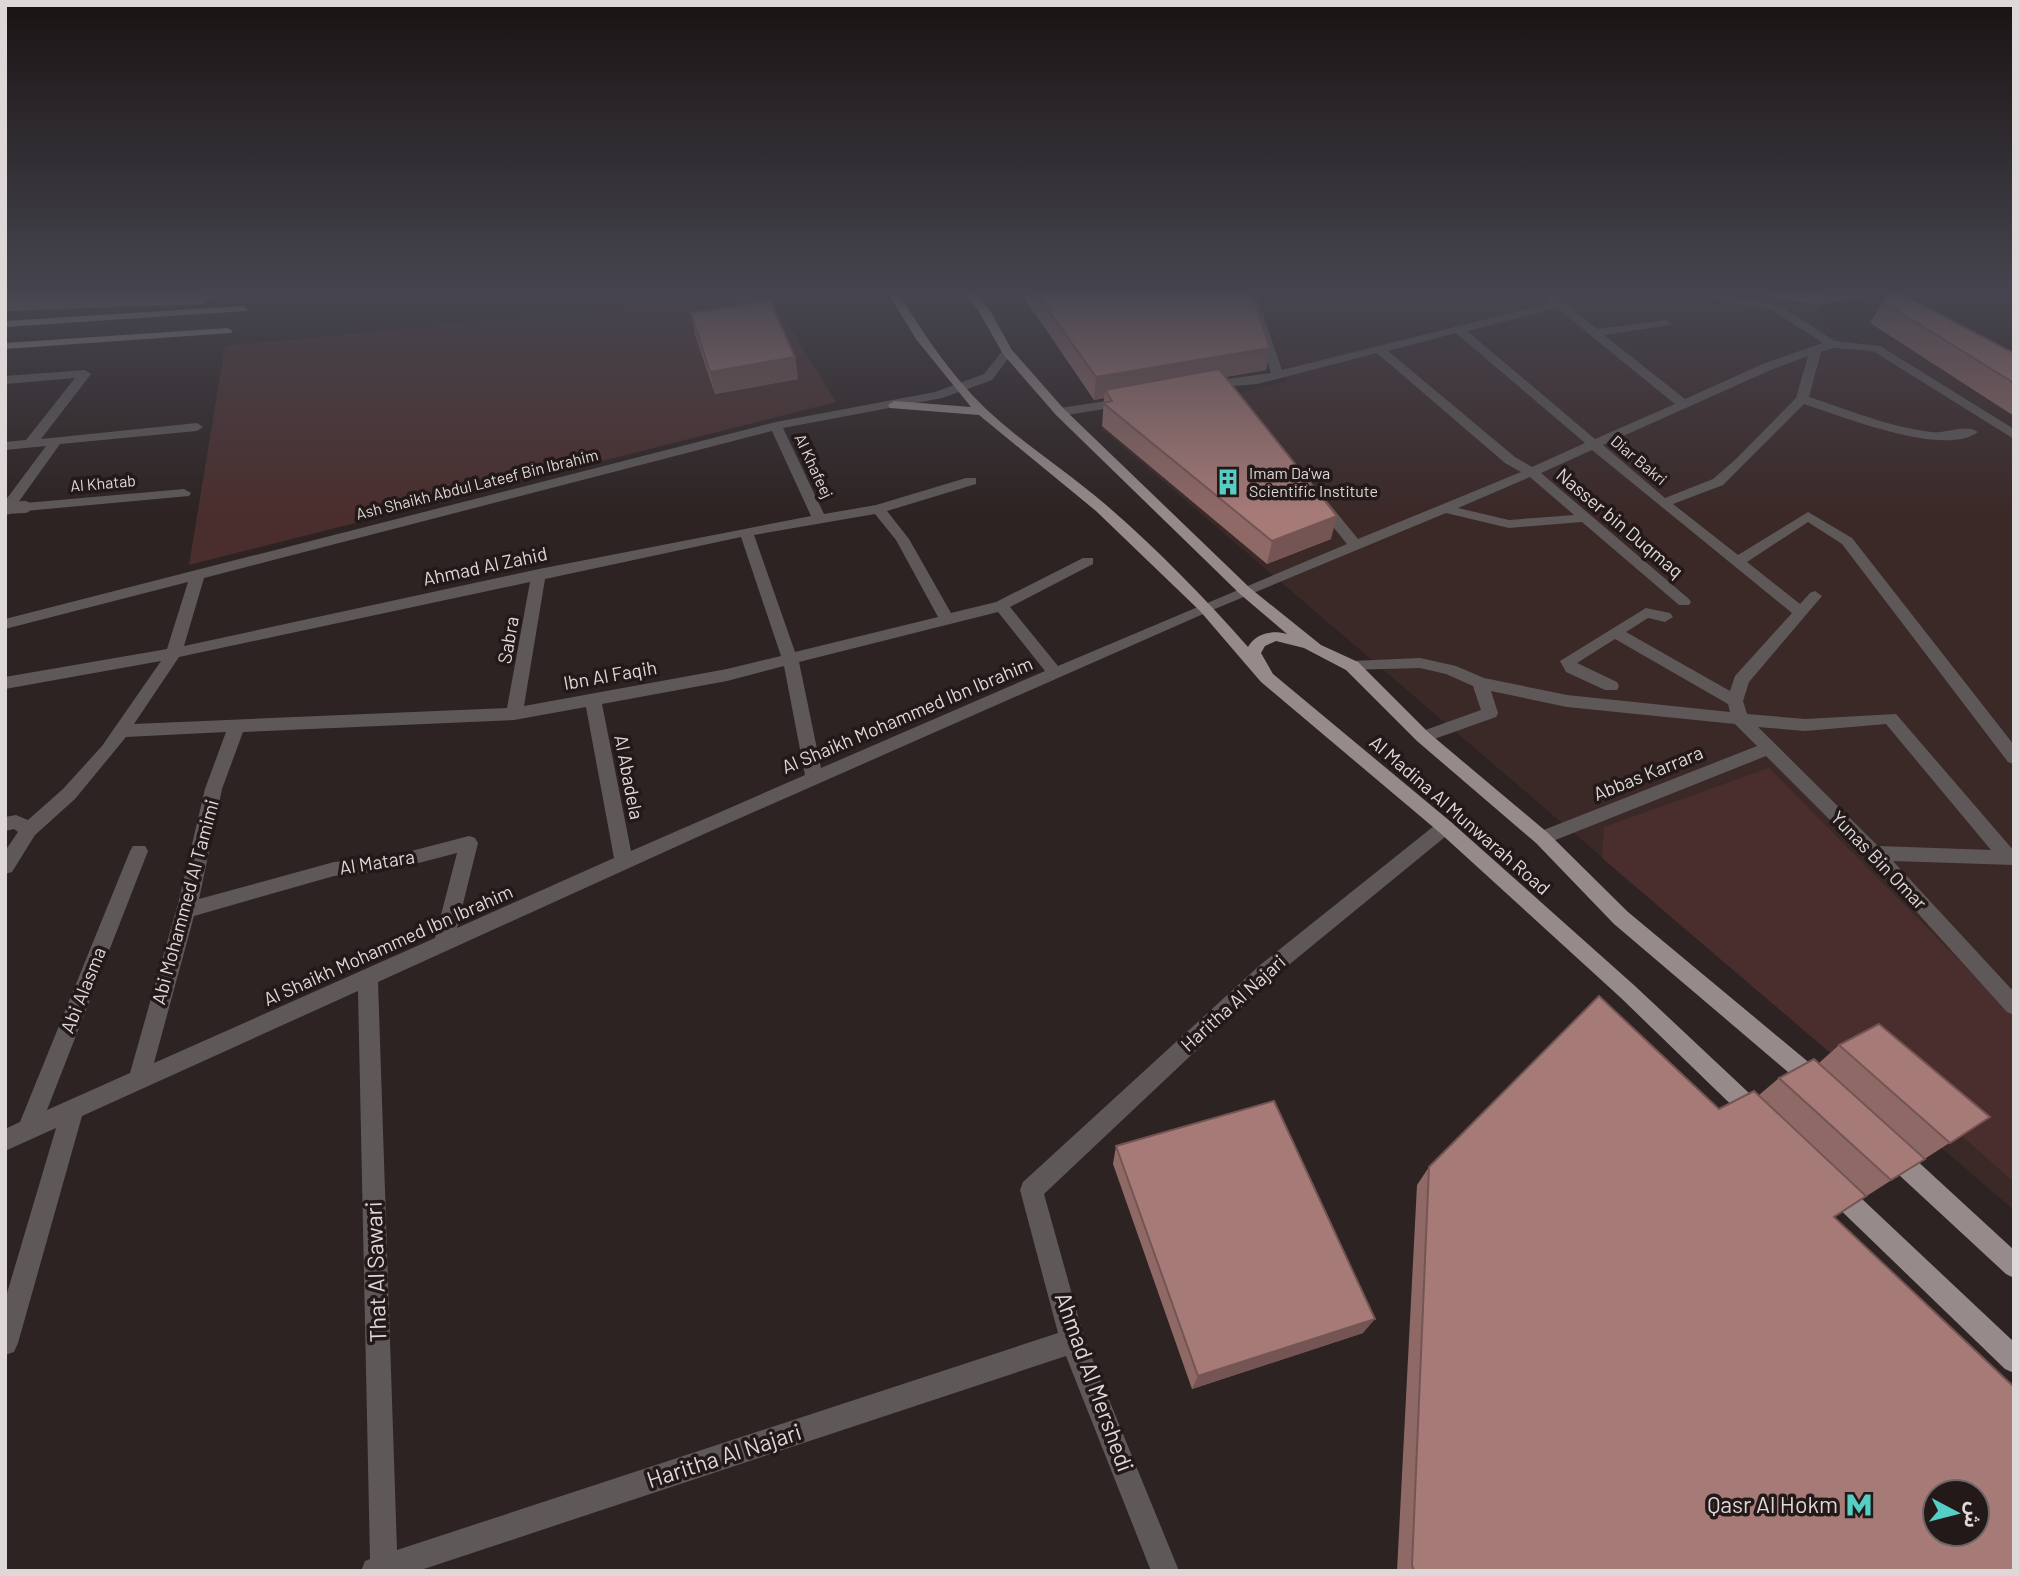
<svg xmlns="http://www.w3.org/2000/svg" width="2019" height="1576" font-family="Barlow,'Noto Sans Arabic',sans-serif">
	<style>
		.built { fill: #3b2928 }
		.green { fill: #4a2e2d }
		.lines { fill: none; stroke-linecap: round; stroke-linejoin: round }
		.minor { fill: #5e5958; fill-rule: evenodd }
		.major { fill: #968b8a; fill-rule: evenodd }
		.minor-bridge { stroke: #5e5958; stroke-width: 12 }
		.wall { fill: #8f6966 }
		.shaded-wall { fill: #745553 }
		.building { fill: #a67a77; stroke: #745553; stroke-width: 2; fill-rule: evenodd }
		.labels { text-anchor: middle; stroke-width: 7; stroke-linejoin: round; paint-order: stroke }
		.far-street-label { font-size: 16px; fill: #dfd8d8; stroke: #231919 }
		.far-poi-label { font-size: 16px; fill: #dfd8d8; stroke: #231919; text-anchor: start }
		.street-label { font-size: 19px; fill: #dfd8d8; stroke: #231919 }
		.near-street-label { font-size: 23px; fill: #dfd8d8; stroke: #231919 }
		.near-poi-label { font-size: 23px; fill: #dfd8d8; stroke: #231919; text-anchor: end }
	</style>
	<rect width="100%" height="100%" fill="#2d2322"/>
	<path class="built" d="M1257,293h488l72,12 16,28 64,8 117,75v794l-913,-782 186,-47z"/>
	<path class="green" d="M769,293l67,109 -647,163 36,-219z
		M1769,768l245,248v166l-52,-46 -128,-80 -232,-198 2,-31z"/>
	<g class="lines">
		<path class="minor" d="M1246,293h10l26,77 269,-67 -11,-10h12l45,36 69,-9 6,3 -2,2 -66,10 81,64 80,-36 58,-20 -51,-33 -97,-17h28l76,12 56,36 45,5 134,83v10l-141,-88 -40,-3 -12,4 -12,45c40,13 80,30 122,35 14,2 36,-9 47,0 -33,26 -137,-16 -174,-28l-81,81 -50,19 65,51 70,-43 44,26 162,207v19l-6,-2 -166,-218 -34,-22 -61,40 53,42 10,-11 5,-2 7,5 -73,86 -6,19 4,13 58,5 91,-5 118,137v14l-121,-4 121,131v23l-7,-3 -139,-154 -102,-102 -218,87h-12l-3,-5 3,-5 221,-87 -22,-22 -168,-17 -76,-16 7,22 -2,4 -73,26 -8,-6 2,-4 64,-23 -8,-24 -27,-12 -26,-6 -74,2 -2,-4 8,-5 68,-3 36,8 28,12 83,17 163,17 -2,-8 -113,-65 -38,24 40,19 2,4 -2,4h-12l-39,-18 -6,-11 86,-53 24,5 3,4 -8,5 -17,-4 -22,14 104,59 5,-15 57,-63 -200,-163 -51,23 148,126 2,3 -2,3h-10l-97,-83 -73,6 -63,-15 -236,98 -506,223 -326,148 19,568 661,-217 -38,-143 3,-8 237,-217 179,-143h12l3,5 -3,5 -177,145 -230,217 41,147 94,230h-28l-85,-215 -648,215h-57l4,-10 5,-2 -12,-568 -276,125 -64,227 -4,9 -9,3v-55l51,-172 -51,23v-22l15,-7 110,-271 3,-5h12l3,5 -101,259 83,-37 49,-173 26,-111 21,-57 -100,5 -51,62 -40,36 -23,37 -7,2v-23l13,-19 -4,-3 -9,2v-14l11,-2 12,5 35,-31 39,-43 59,-85 -156,28v-12l162,-28 21,-67 -183,47v-10l771,-197 159,-30 49,-18 19,-24 4,-1 6,3 -21,28 -50,18 -159,30 41,86 52,-9 90,-27h10v6l-89,27 22,28 42,74 45,-11 87,-44h10v6l-83,43 48,59 289,-122 -30,-37v-6h10l31,38 163,-67 -16,-9 -128,-110 -120,31 -56,5v-6l4,-1 66,-9zM1557,308l118,96 -80,35 -128,-108zM1456,333l129,110 -53,24 -17,-10 -127,-106zM1808,356l-12,42 -60,61 -23,20 -48,19 -62,-53 170,-76zM772,431l39,85 -272,53 -355,77 20,-68zM1530,477l44,38 -65,5 -51,-12zM875,514l21,26 42,77 -143,35 -41,-117zM741,537l40,119 -54,13 -203,37 21,-127zM530,582l-23,126 -373,16 45,-67zM998,612l47,59 -224,97 -22,-106zM784,666l21,109 -174,76 -29,-147 125,-23zM586,707l28,151 -157,70 21,-85 -3,-5 -6,-2 -77,20 -58,6 -135,37 23,-110 21,-57 271,-12zM1886,724l105,126 -113,-4 -120,-119 47,4zM457,853l-22,85 -281,125 40,-147 140,-40 58,-6z
			M85,370l6,4 -50,65 156,-16 6,4 -6,4 -137,13 -50,70 -5,1v-14l41,-55 -41,4v-8l21,-2 49,-62 -70,6v-8z
			M1126,398l4,1v6l-70,11 -6,-4 6,-4z
			M184,489l7,4 -2,3 -164,15 -7,-4 7,-4z"/>
		<path class="major" d="M888,293h10c26,41 52,81 87,115 37,35 81,63 120,96 51,44 99,93 143,143 8,-14 24,-17 39,-13l-47,-40 -184,-179 -53,-61 -25,-44 -14,-17h11l14,16 23,41 52,59 186,179 71,57 37,17 71,71 119,100 80,79 196,163 3,7 -3,7 -8,3 -8,-3 -194,-165 -78,-81 -119,-102 -71,-71 -42,-22 -28,-7 -11,5 -4,7 12,21 178,148 184,164 130,122 3,7 -3,7 -8,3 -8,-3 -128,-124 -182,-166 -178,-150 -61,-71 -104,-100 -117,-96 -89,-7 -2,-3 6,-4 77,6 -55,-68z
			M242,306l6,3 -2,2 -241,16v-6z
			M227,328l6,3 -2,2 -226,16v-6z
			M1893,1143l8,3 113,104v28l-8,-4 -121,-112 -3,-8 3,-8z
			M1836,1179l8,3 170,160v31l-9,-4 -177,-171 -3,-8 3,-8z"/>
		<path class="minor-bridge" d="M5,508l20,-1"/>
	</g>
	<path class="wall" d="M5,293h211l-12,11 -199,7z
		M1025,293h226l19,55 -4,22 -41,7 106,162 -64,25 -165,-138 2,-28 -10,2 -69,-101z
		M1745,293h119l-2,4 -45,8z
		M1888,293l126,60v63l-144,-93z
		M691,313l104,44 3,22 -83,15 -20,-59z
		M1839,1045l151,72 -156,100 180,354h-617l20,-386 12,-18 290,-58 40,-14 20,-17 40,-15z
		M1116,1146l247,187 -171,56 -79,-225z"/>
	<path class="shaded-wall" d="M197,293h19l-12,11z
		M1824,293h40l-2,4 -45,8z
		M1270,348l-4,22 -156,27 -5,-7 -1,8 -10,2 2,-23z
		M795,357l3,22 -83,15 -5,-22z
		M1337,516l-6,23 -64,25 5,-23z
		M1375,1319l-12,14 -171,56 6,-13z"/>
	<path class="building" d="M1036,293h215l19,55 -174,29z
		M1888,293h11l115,60v30l-131,-81z
		M770,301l25,56 -85,15 -19,-59z
		M1219,369l118,147 -65,25 -169,-138 9,-2 -7,-11z
		M1599,996l120,113 35,-18 112,105 -32,21 180,170v184h-600l-2,-6 17,-398zM1935,1492h42v42h-42z
		M1879,1024l111,93 -40,26 -111,-98z
		M1814,1059l111,100 -34,21 -112,-102z
		M1274,1101l101,218 -177,57 -82,-230z"/>
	<linearGradient id="sky" x2="0" y2="1"><stop stop-color="#191313"/><stop offset="0.57" stop-color="#46454f"/><stop offset="1" stop-color="#46454f" stop-opacity="0"/></linearGradient>
	<rect width="2019" height="514" fill="url(#sky)"/>
	<defs>
		<g id="building-bare" transform="scale(2.1)"><path d="M-4-6H4V6H1V3H-1V6H-4ZM-2.5-4.3h1.7v1.8h-1.7ZM.8-4.3h1.7v1.8H.8ZM-2.5-1h1.7V.8h-1.7ZM.8-1h1.7V.8H.8Z" fill="#55cec5" stroke="#231919" stroke-width="2.5" paint-order="stroke"/></g>
		<g id="metro-bare" transform="scale(2.1)"><path d="M-5.5 5V-5H-3L0 0L3-5H5.5V5H3V-.5L0 4L-3-.5V5Z" fill="#55cec5" stroke="#231919" stroke-width="2.5" paint-order="stroke"/></g>
	</defs>
	<g fill-rule="evenodd">
		<use href="#building-bare" x="1228" y="482"/>
		<use href="#metro-bare" x="1859" y="1505"/>
	</g>
	<g class="labels">
		<g class="far-street-label">
			<text transform="translate(1639 460) rotate(40)" y="6">Diar Bakri</text>
			<text transform="translate(814 466) rotate(65)" y="6">Al Khafeej</text>
			<text transform="translate(103 483) rotate(-5)" y="6">Al Khatab</text>
			<text transform="translate(477 484) rotate(-14)" y="6">Ash Shaikh Abdul Lateef Bin Ibrahim</text>
		</g>
		<g class="far-poi-label">
			<text x="1249" y="479">Imam Da'wa<tspan x="1249" dy="18">Scientific Institute</tspan></text>
		</g>
		<g class="street-label">
			<text transform="translate(1620 523) rotate(40)" y="7">Nasser bin Duqmaq</text>
			<text transform="translate(485 566) rotate(-12)" y="7">Ahmad Al Zahid</text>
			<text transform="translate(508 640) rotate(-80)" y="7">Sabra</text>
			<text transform="translate(610 675) rotate(-10)" y="7">Ibn Al Faqih</text>
			<text transform="translate(907 715) rotate(-23)" y="7">Al Shaikh Mohammed Ibn Ibrahim</text>
			<text transform="translate(1648 773) rotate(-22)" y="7">Abbas Karrara</text>
			<text transform="translate(629 777) rotate(79)" y="7">Al Abadela</text>
			<text transform="translate(1460 815) rotate(41)" y="7">Al Madina Al Munwarah Road</text>
			<text transform="translate(1879 860) rotate(46)" y="7">Yunas Bin Omar</text>
			<text transform="translate(377 862) rotate(-9)" y="7">Al Matara</text>
			<text transform="translate(185 902) rotate(-75)" y="7">Abi Mohammed Al Tamimi</text>
			<text transform="translate(388 945) rotate(-24)" y="7">Al Shaikh Mohammed Ibn Ibrahim</text>
			<text transform="translate(83 990) rotate(-68)" y="7">Abi Alasma</text>
			<text transform="translate(1233 1003) rotate(-42)" y="7">Haritha Al Najari</text>
		</g>
		<g class="near-street-label">
			<text transform="translate(376 1272) rotate(-92)" y="8">That Al Sawari</text>
			<text transform="translate(1094 1382) rotate(70)" y="8">Ahmad Al Mershedi</text>
			<text transform="translate(724 1456) rotate(-18)" y="8">Haritha Al Najari</text>
		</g>
		<g class="near-poi-label">
			<text x="1838" y="1513">Qasr Al Hokm</text>
		</g>
	</g>
	<rect width="2019" height="1576" fill="none" stroke="#dfd8d8" stroke-width="14"/>
	<g transform="translate(1956 1513) rotate(97)"><circle r="33" fill="#231919" stroke="#6e6565" stroke-width="2"/>
	<path d="M0-5L12 26L0 18L-12 26Z" fill="#55cec5"/>
	<text y="-10" font-size="19" font-weight="bold" text-anchor="middle" fill="#dfd8d8">ش</text>
	</g>
</svg>
